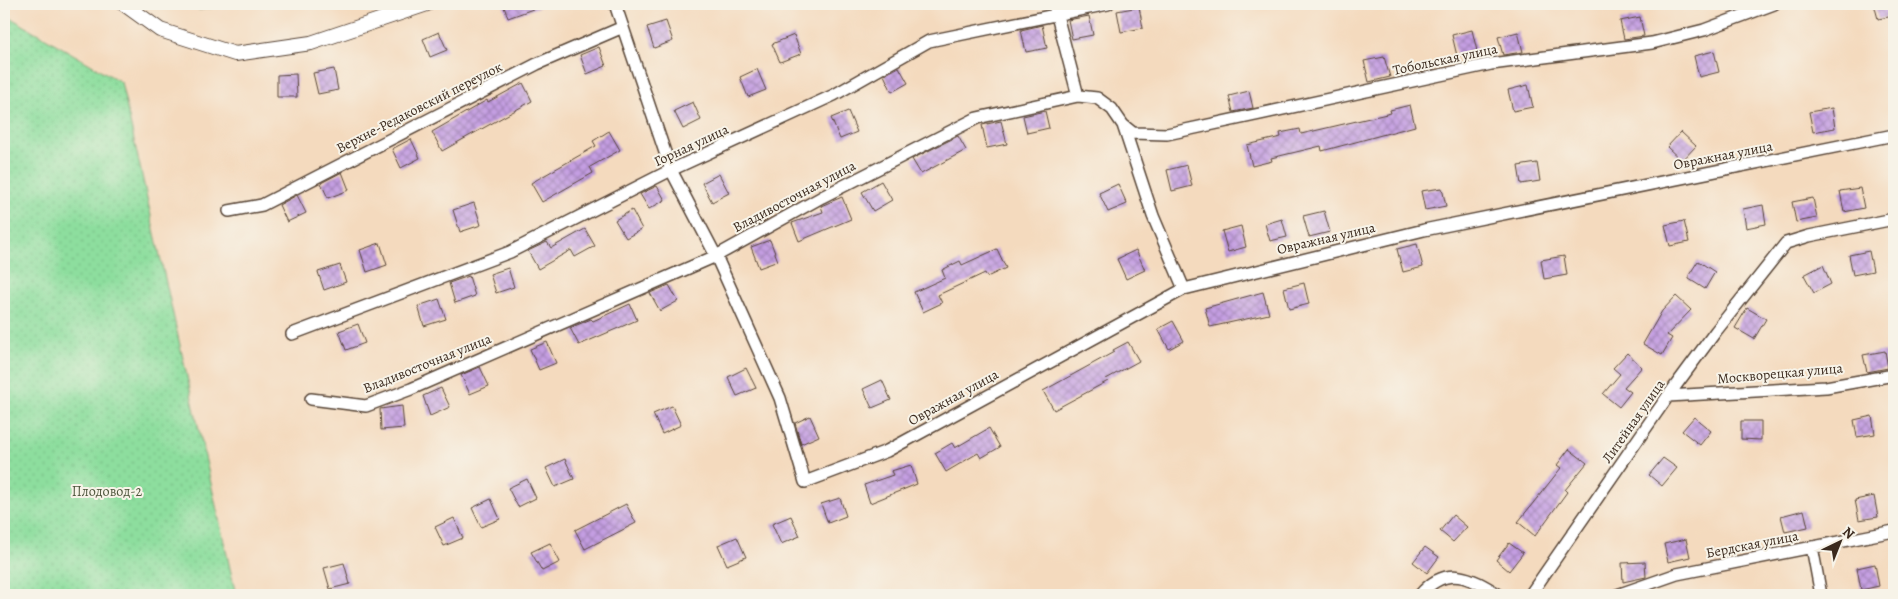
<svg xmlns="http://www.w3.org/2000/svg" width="1898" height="599" font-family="Alegreya,serif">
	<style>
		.forest { fill: url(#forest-crowns); stroke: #567452 }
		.garden { fill: url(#garden-dots); stroke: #64845e }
		.building { fill: url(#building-cross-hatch) }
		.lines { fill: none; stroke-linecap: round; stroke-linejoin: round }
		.minor-casing { stroke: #574436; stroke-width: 14 }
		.tertiary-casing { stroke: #574436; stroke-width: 16 }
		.minor { stroke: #fff; stroke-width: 11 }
		.tertiary { stroke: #fff; stroke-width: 14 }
		.labels { text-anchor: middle; stroke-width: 4; stroke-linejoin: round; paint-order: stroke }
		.street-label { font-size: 14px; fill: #3b2a1e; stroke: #f7f3e8 }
		.park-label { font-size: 14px; fill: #50573e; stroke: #f7f3e8 }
	</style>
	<defs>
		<pattern id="forest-crowns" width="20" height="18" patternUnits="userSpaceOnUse" patternTransform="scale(1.25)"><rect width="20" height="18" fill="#72bd85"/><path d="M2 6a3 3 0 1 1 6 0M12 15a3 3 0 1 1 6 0" fill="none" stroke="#5f9a6c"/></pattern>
		<pattern id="garden-dots" width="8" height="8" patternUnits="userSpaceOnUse" patternTransform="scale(1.25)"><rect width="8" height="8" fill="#8dde9e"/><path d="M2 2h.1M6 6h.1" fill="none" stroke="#7bbf88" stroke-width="1.8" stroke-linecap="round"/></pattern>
		<pattern id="building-cross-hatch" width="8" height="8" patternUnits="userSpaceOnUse" patternTransform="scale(1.25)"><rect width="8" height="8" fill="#c49ee2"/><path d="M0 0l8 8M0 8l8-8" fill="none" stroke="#a081b7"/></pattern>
	</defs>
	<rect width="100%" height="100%" fill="#f7f3e8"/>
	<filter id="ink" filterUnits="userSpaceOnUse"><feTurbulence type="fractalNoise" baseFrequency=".02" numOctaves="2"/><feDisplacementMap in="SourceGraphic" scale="10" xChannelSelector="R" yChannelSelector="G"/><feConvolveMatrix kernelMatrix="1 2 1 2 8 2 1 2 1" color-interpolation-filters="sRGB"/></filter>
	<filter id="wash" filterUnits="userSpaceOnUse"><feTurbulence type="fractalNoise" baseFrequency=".0096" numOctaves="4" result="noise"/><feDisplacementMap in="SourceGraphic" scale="20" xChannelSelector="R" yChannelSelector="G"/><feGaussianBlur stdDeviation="1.12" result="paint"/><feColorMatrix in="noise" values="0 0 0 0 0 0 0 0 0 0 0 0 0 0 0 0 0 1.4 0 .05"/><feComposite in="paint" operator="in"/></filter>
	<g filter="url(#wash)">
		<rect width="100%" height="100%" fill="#f4dabe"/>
		<path class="forest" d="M194,4h38l-33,6z"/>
		<path class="garden" d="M4,14l117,68 115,513h-232z"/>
		<g id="blocks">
			<path class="building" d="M503,4h41v1l-36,13z
				M1874,4h20v12l-16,3z
				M1139,7l4,21 -22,4 -4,-21z
				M1089,16l4,19 -21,4 -4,-19z
				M1640,17l4,19 -20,3 -4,-18z
				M666,21l7,20 -19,7 -7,-21z
				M1042,25l5,23 -21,4 -5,-22z
				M1472,30l5,21 -20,5 -5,-21z
				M439,32l8,18 -17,7 -7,-18z
				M1518,32l5,20 -20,3 -5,-18z
				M794,35l7,19 -21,8 -8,-18z
				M599,47l7,19 -19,8 -7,-19z
				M1714,51l5,21 -20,5 -5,-21z
				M1384,57l6,20 -21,5 -5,-21z
				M899,67l9,16 -16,9 -8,-17z
				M334,69l4,21 -20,4 -5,-21z
				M757,69l9,21 -18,7 -8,-20z
				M296,74l1,23h-20v-22z
				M523,83l9,18 -90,50 -10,-19 55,-32 1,2z
				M1528,85l5,22 -20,4 -5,-21z
				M1249,91l4,17 -20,4 -4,-16z
				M693,102l8,18 -18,9 -9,-18z
				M1410,105l5,21 -93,25 -1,-5 -50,12 1,3 -20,5 -5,-21 34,-8 -1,-4 20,-4 1,5 90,-21 -1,-3z
				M1832,108l3,20 -22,4 -4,-20z
				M848,111l9,21 -17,7 -9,-21z
				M1045,111l4,17 -22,5 -4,-17z
				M1001,121l6,23 -20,4 -5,-23z
				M609,131l11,19 -30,17 3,6 -51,29 -11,-19 65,-37 -3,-5z
				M1681,132l15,14 -14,15 -15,-14z
				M958,136l8,14 -45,24 -9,-15z
				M411,139l9,19 -19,10 -9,-19z
				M1537,163l3,18 -19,3 -3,-18z
				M1187,165l5,21 -20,5 -5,-21z
				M342,172l7,18 -21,8 -7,-15z
				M719,174l10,19 -17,9 -10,-19z
				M881,181l11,19 -19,11 -11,-19z
				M1118,184l9,20 -19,8 -9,-19z
				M657,186l8,14 -16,9 -9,-15z
				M1442,188l4,18 -21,4 -4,-19z
				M1860,188l4,20 -20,4 -4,-21z
				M297,195l9,18 -19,9 -8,-17z
				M842,197l9,22 -52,22 -7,-18 31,-11 -2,-6z
				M1813,198l4,20 -21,4 -4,-20z
				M474,203l7,22 -21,7 -7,-22z
				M1763,205l3,19 -20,4 -3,-19z
				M632,210l10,19 -16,9 -11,-18z
				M1324,211l6,21 -21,5 -6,-21z
				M1282,219l5,18 -17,4 -5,-17z
				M1684,221l5,21 -19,4 -5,-21z
				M1241,226l5,21 -18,5 -6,-21z
				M585,229l10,17 -20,11 -4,-7 -33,19 -10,-18 19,-9 4,6z
				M770,240l8,21 -19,7 -8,-21z
				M380,243l7,22 -20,7 -7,-22z
				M1417,244l6,23 -20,5 -6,-23z
				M997,249l9,19 -19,9 -2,-4 -47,22 4,8 -19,9 -9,-20 31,-14 -3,-8 18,-9 2,4z
				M1136,250l9,20 -19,9 -9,-20z
				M1869,251l4,20 -20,4 -4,-20z
				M1564,256l3,19 -23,4 -3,-19z
				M1698,261l17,11 -10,17 -16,-10v-4z
				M340,265l6,17 -22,8 -6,-18z
				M1823,265l8,19 -17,9 -10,-18z
				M508,268l6,19 -18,6 -6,-19z
				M469,276l6,20 -20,7 -6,-20z
				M1304,283l5,21 -20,5 -5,-21z
				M669,285l9,16 -18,10 -10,-18z
				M1263,292l6,22 -59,13 -5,-19z
				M1676,296l15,14 -24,25 5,3 -10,17 -19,-11 19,-33z
				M439,299l7,20 -22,7 -6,-20z
				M630,304l7,16 -58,25 -9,-17 21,-9 2,2z
				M1747,308l19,11 -12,20 -19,-11z
				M1173,321l11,20 -15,8 -11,-20z
				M358,324l7,19 -19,7 -7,-19z
				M547,342l9,21 -17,7 -9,-21z
				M1128,342l11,19 -33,18 2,2 -54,29 -11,-19 71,-39 -1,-2z
				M1885,351l3,17 -21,4 -4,-17z
				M1627,353l15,14 -18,20 7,5 -12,15 -16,-13 17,-20 -7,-6z
				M480,367l9,19 -19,8 -9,-19z
				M746,368l10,20 -19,8 -9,-19z
				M882,380l9,20 -19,8 -9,-19z
				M441,388l9,19 -20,9 -7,-20z
				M402,406l2,22 -23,2 -1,-21z
				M672,406l9,19 -19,9 -9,-20z
				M810,416l9,20 -18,8 -6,-21z
				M1872,416l3,18 -18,3 -3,-17z
				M1694,417l17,14 -11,14 -18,-14z
				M1741,421h20v19l-20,-1z
				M989,428l11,19 -19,11 -3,-5 -32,19 -11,-19 17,-10 3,5z
				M1569,449l18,14 -22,27 2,2 -32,44 -17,-14 43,-54 -4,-3z
				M1663,458l14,10 -15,18 -13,-11z
				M565,459l9,20 -19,8 -9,-19z
				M911,465l6,19 -47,19 -6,-18 29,-10 -2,-4z
				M527,479l9,19 -18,9 -10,-19z
				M1874,496l4,21 -19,3 -4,-20z
				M840,498l6,18 -18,7 -7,-19z
				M491,499l9,20 -19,8 -9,-19z
				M626,504l10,19 -51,26 -10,-19z
				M1804,510l4,17 -23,5 -4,-16z
				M1453,515l14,12 -14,15 -13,-11z
				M791,516l9,20 -19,8 -9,-20z
				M454,518l9,20 -19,8 -9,-19z
				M737,537l9,20 -19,8 -9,-20z
				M1686,539l4,18 -22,5 -4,-18z
				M550,543l10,19 -18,9 -11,-19z
				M1509,543l14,10 -14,18 -13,-11z
				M1425,547l14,10 -12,16 -14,-11z
				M1645,562l1,15 -23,5 -1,-19z
				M344,563l6,21 -20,5 -6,-21z
				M1875,564l4,22 -18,4 -4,-22z"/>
		</g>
	</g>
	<g filter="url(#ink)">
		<use href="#blocks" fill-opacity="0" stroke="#574436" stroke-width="1"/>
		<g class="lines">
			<g class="minor-casing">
				<path id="minor" d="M615,4l56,166 45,86 64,142 25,84 82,-31 297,-162 240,-59 470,-95
					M1054,4l24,92
					M1123,125l10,8 34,1 324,-70 161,-21 52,-13 70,-26
					M229,211l33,-6 275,-141 86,-37
					M292,334l218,-82 161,-82 163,-75 95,-54 179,-37
					M1668,396l158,-9 68,-12
					M311,399l55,7 45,-17 305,-133 106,-59 155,-79 101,-22 19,2 15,11 11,16 30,91 31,73
					M1812,547l9,48
					M1420,595c26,-31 51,-18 79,0
					M1530,595l138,-199 48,-65 70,-88 23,-7 85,-17
					M1617,595l60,-21 217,-43"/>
			</g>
			<g class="tertiary-casing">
				<path id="tertiary" d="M124,4l36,26 75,24 76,-11 116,-39"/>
			</g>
			<use href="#minor" class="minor"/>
			<use href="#tertiary" class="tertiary"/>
		</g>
	</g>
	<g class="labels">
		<g class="street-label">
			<text transform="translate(1445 59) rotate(-12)" y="5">Тобольская улица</text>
			<text transform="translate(419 107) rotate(-27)" y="5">Верхне-Редаковский переулок</text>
			<text transform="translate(691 145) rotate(-25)" y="5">Горная улица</text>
			<text transform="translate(1723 155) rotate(-11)" y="5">Овражная улица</text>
			<text transform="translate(794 196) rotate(-28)" y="5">Владивосточная улица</text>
			<text transform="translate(1326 238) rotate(-13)" y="5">Овражная улица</text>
			<text transform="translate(427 363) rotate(-22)" y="5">Владивосточная улица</text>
			<text transform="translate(1780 373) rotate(-5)" y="5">Москворецкая улица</text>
			<text transform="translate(953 397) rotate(-29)" y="5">Овражная улица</text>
			<text transform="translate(1633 421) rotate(-55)" y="5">Литейная улица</text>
			<text transform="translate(1752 544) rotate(-11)" y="5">Бердская улица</text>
		</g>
		<g class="park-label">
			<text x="107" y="496">Плодовод-2</text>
		</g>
	</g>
	<rect width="1898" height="599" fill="none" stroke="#f7f3e8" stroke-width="20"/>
	<g transform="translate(1840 542) rotate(43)" stroke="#f7f3e8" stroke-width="4" paint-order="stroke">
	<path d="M0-4L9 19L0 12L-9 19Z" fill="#3b2a1e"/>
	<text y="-8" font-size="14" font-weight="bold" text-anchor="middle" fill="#3b2a1e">N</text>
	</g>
</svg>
